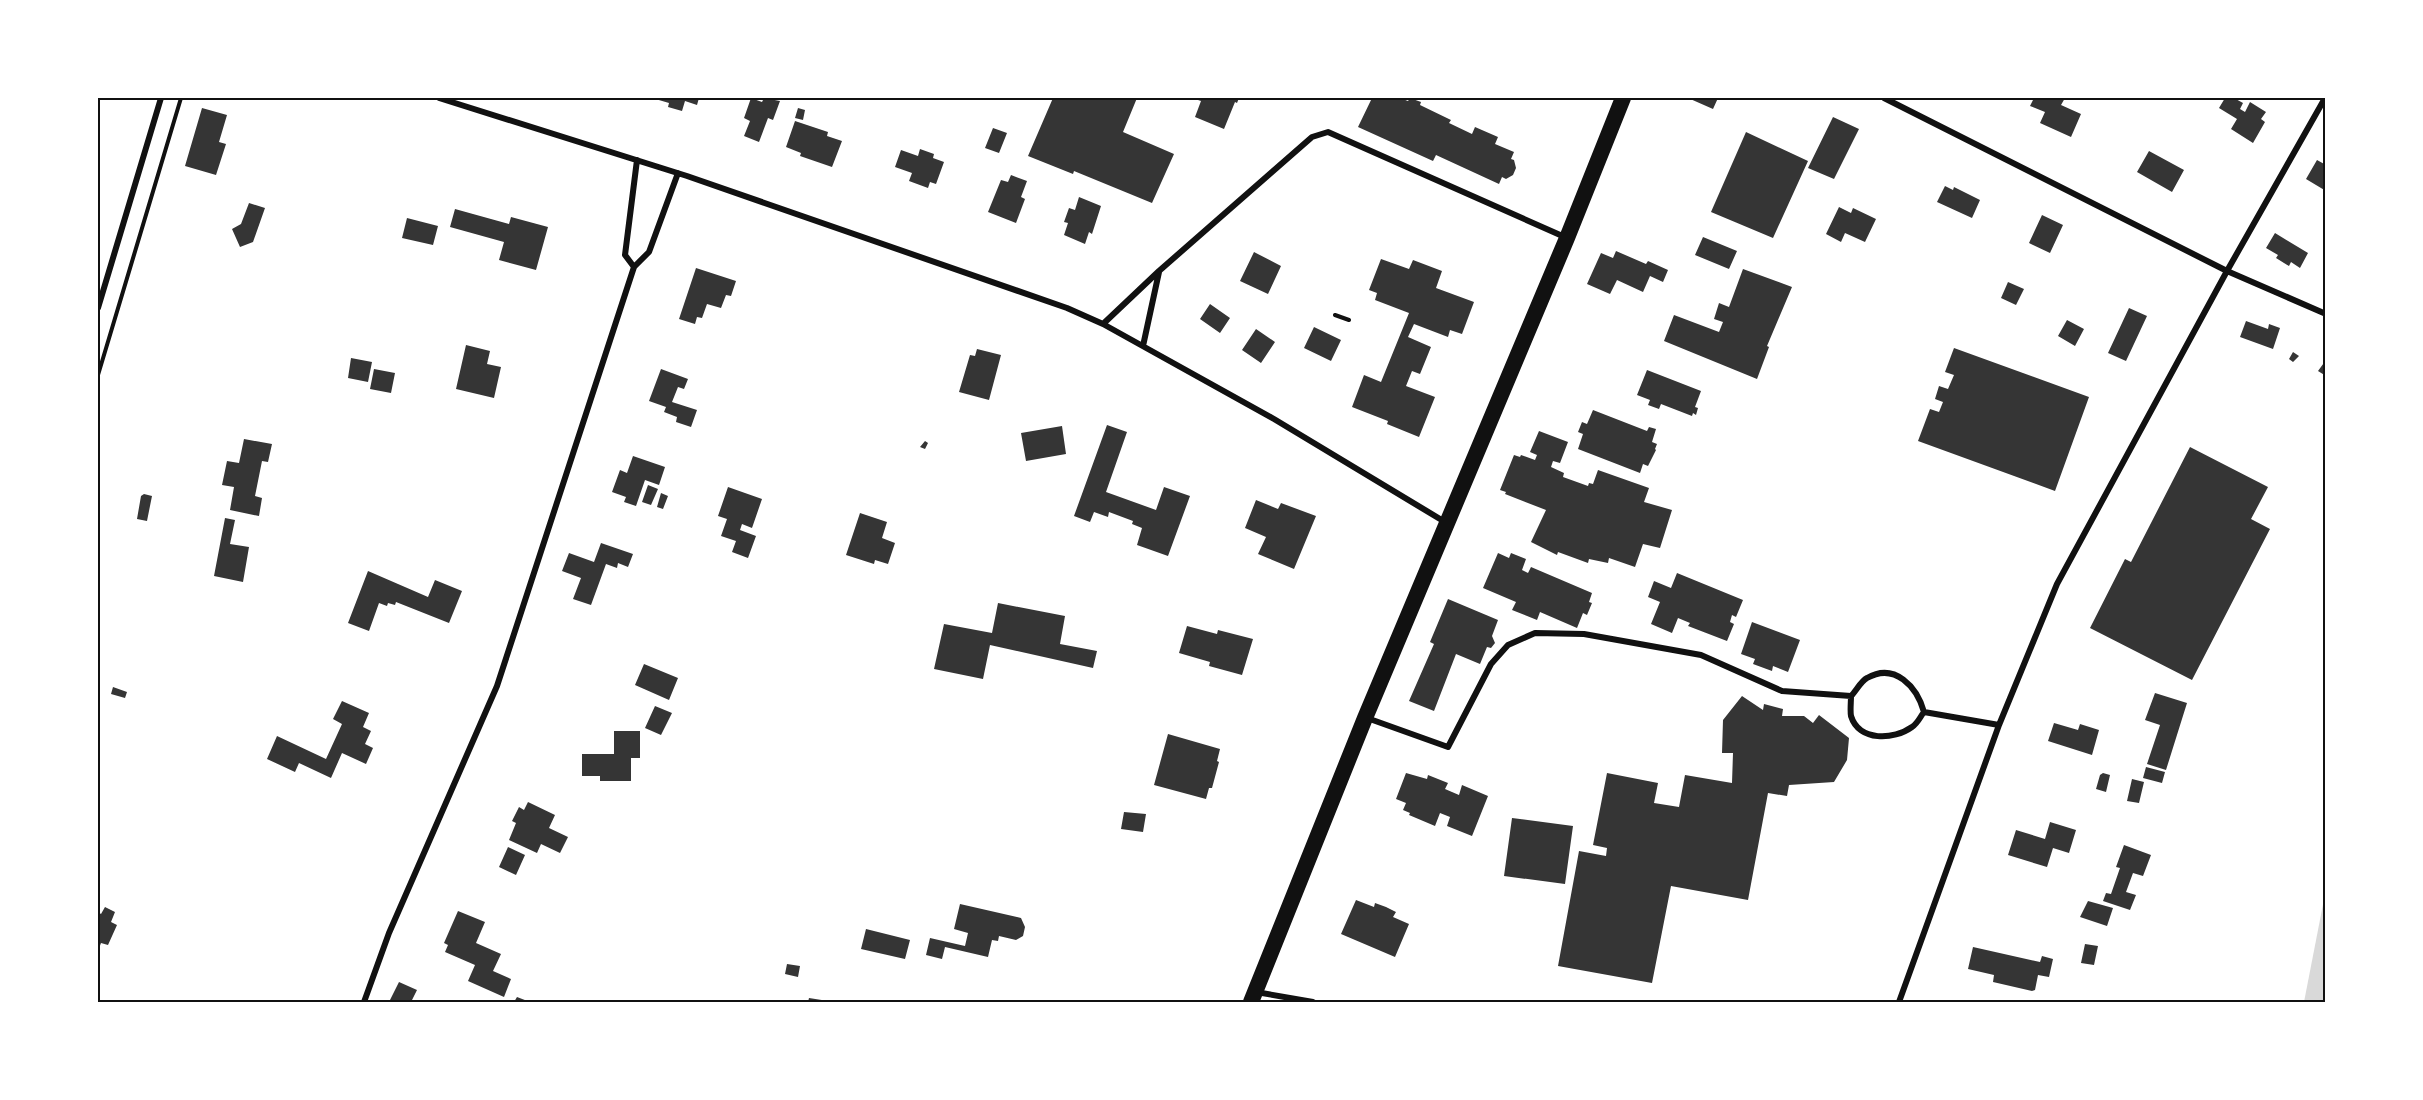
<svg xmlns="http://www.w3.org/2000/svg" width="2423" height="1100" font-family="Roboto,sans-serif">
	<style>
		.water { fill: #d9d9d9 }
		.building { fill: #353535 }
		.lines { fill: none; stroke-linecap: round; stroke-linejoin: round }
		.path { stroke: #111; stroke-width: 4 }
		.minor { stroke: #111; stroke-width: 6 }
		.trunk { stroke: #111; stroke-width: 16 }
		.neatline { fill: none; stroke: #111; stroke-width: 2 }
	</style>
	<rect width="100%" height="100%" fill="#fff"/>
	<path class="water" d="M2325,894v108h-21z"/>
	<path class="building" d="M652,98h47l-2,7 -12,-4 -3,10 -14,-4 1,-4z
		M751,98l11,4 2,-4 16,3 -7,19 -5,-2 -9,24 -15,-6 6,-15 -6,-3z
		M1053,98l6,2v-2h78l-14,34 51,22 -22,49 -78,-32 -1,3 -45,-18z
		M1192,98h47l-2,5 -2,-1 -11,27 -29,-12 6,-16z
		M1372,98h28l8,3 2,-3 11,4 -1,3 31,15 -2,3 23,11 3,-7 23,10 -3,7 19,8 -3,7 3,1 2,8 -3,7 -7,4 -4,-2 -3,7 -63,-29 -3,6 -75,-34z
		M1688,98h30l-5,11z
		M2034,98h31l-4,7 20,9 -10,23 -31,-14 5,-11 -15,-6z
		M2225,98h9l9,5 -3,6 5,3 5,-10 16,10 -5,7 4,3 -12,21 -22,-14 6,-10 -18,-11z
		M202,108l25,7 -8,27 7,2 -10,31 -31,-9z
		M798,108l7,2 -2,10 -8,-2z
		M1833,117l26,12 -25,50 -26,-11z
		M795,121l33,11 -1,4 15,5 -10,26 -32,-11 1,-3 -15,-6z
		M993,128l14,5 -8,20 -14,-5z
		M1746,132l62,29 -35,77 -62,-26z
		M920,149l14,5 -1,4 11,4 -8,22 -6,-2 -2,6 -19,-7 3,-8 -17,-6 6,-17 17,6z
		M2149,151l35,19 -12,22 -35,-20z
		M2317,160l9,5v26l-20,-12z
		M1011,175l16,6 -6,16 4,2 -9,24 -28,-11 13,-32 7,2z
		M1945,186l8,4 1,-3 26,13 -8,18 -35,-16z
		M1079,197l22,9 -9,28 -3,-2 -4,12 -21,-9 4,-12 -4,-1 5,-14 6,2z
		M249,203l16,5 -12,34 -13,5 -8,-18 9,-5z
		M1839,207l12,6 2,-5 23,11 -11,23 -20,-9 -4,9 -15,-8z
		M455,209l54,15 2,-7 37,10 -12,43 -37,-10 5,-18 -54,-15z
		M2042,215l21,10 -13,28 -21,-10z
		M407,218l31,8 -5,19 -31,-7z
		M2275,233l33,20 -8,15 -9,-6 -2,4 -13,-8 2,-3 -12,-7z
		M1703,237l34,14 -8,18 -34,-14z
		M1616,251l30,13 2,-3 20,9 -5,12 -13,-6 -7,16 -26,-12 -7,14 -23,-10 14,-31 12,5z
		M1254,252l27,14 -13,28 -28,-13z
		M1381,259l28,10 4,-9 29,11 -6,17 38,14 -12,32 -12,-4 -2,7 -34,-13 -6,13 23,10 -11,27 -8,-3 -6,15 29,11 -16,40 -32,-13 1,-3 -36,-14 12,-32 17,7 28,-69 -34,-13 2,-7 -8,-3z
		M696,268l40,13 -5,15 -5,-1 -5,13 -14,-4 -5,14 -5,-1 -2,7 -16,-5z
		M1743,269l49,18 -25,59 2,1 -12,32 -93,-38 10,-26 45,17 4,-10 -9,-3 5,-16 10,4z
		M2008,282l16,7 -8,16 -15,-7z
		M1210,304l20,14 -10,15 -20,-14z
		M2129,308l18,8 -21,45 -18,-8z
		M2067,320l17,9 -9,17 -17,-10z
		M2246,321l22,8 1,-5 11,4 -7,21 -33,-12z
		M1314,327l27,13 -10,21 -27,-13z
		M1256,329l19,13 -14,21 -19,-13z
		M466,345l24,6 -3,13 14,3 -7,31 -38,-9z
		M1954,348l135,49 -34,94 -137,-50 12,-32 9,3 4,-10 -8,-3 4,-13 9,3 6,-14 -9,-3z
		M977,349l24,6 -12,45 -30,-8 11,-37 5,1z
		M2293,352l6,4 -6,6 -4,-3z
		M351,358l21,4 -4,20 -20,-4z
		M2326,360v16l-8,-5z
		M374,369l21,4 -4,20 -21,-4z
		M661,369l27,10 -4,10 -6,-2 -6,15 25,8 -6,17 -15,-5 1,-5 -13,-5 2,-5 -17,-6z
		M1647,370l54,21 -6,16 3,1 -2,7 -3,-2 -1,3 -31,-12 -2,5 -11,-4 2,-5 -13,-5z
		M1593,410l54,21 2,-4 7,2 -4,13 5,2 -2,5 1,1 -8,16 -5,-2 -3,9 -62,-24 5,-15 -5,-2 4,-10 5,2z
		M1107,425l20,7 -21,60 50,18 8,-23 26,9 -22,60 -31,-11 5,-17 -10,-4 1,-3 -24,-9 -1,5 -14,-5 -4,10 -16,-6z
		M1062,426l4,28 -40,7 -5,-28z
		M1539,431l29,11 -8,21 -7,-2 -2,6 13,6 -1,4 25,9 1,-3 4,1 5,-14 51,18 -5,14 28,8 -12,38 -17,-4 -8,23 -26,-9 -1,5 -19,-4 -1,4 -30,-11 -1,3 -26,-13 15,-32 -41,-16 1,-2 -6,-2 14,-35 6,2 1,-2 14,5 2,-5 -7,-3z
		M244,439l28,5 -4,18 -6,-1 -7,35 7,2 -3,18 -29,-6 4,-23 -12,-2 5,-24 12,2z
		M925,441l3,2 -3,6 -5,-2z
		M2190,447l78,40 -17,32 19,10 -78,151 -102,-52 35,-69 6,3z
		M633,456l32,11 -6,18 -14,-5 -9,26 -12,-4 2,-5 -14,-5 8,-22 7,3z
		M648,485l10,4 -7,16 -9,-3z
		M728,487l34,12 -10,29 -10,-4 -2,6 16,6 -8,22 -16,-6 4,-11 -15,-5 6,-17 -9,-3z
		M661,493l7,3 -5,13 -6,-2z
		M144,494l8,2 -5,25 -10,-2 4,-23z
		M1256,500l22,9 3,-6 35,13 -22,53 -36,-15 8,-17 -21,-9z
		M860,513l27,9 -5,16 13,5 -7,21 -13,-4 -1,4 -28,-9z
		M225,518l10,2 -5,24 19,3 -6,35 -29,-6z
		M601,543l32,11 -5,13 -10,-4 -1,5 -11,-4 -15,41 -18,-6 8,-21 -19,-7 7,-18 25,9z
		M1498,553l11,5 2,-5 15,6 -4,11 6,3 3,-6 61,26 -3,9 3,1 -5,12 -4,-2 -6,15 -37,-16 -3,8 -25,-10 4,-8 -33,-14z
		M368,571l60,26 7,-17 27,11 -13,32 -53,-21 -1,3 -7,-2 -1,3 -8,-3 -10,28 -21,-8z
		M1677,573l66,27 -7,17 -4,-2 -2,7 4,2 -7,17 -39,-15 2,-3 -12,-5 -6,15 -21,-9 9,-22 -12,-5 6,-16 17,7z
		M1448,599l50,21 -6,16 3,7 -4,5 -4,-1 -7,17 -24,-10 -22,57 -25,-10 25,-57 -4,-2z
		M998,603l67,13 -5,28 37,7 -4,17 -103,-23 -7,34 -49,-10 10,-45 48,9z
		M1752,622l48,18 -12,32 -15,-6 -1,5 -19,-7 2,-5 -14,-5z
		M1187,626l30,8 1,-4 35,9 -11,36 -33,-9 1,-4 -31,-9z
		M644,664l34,14 -9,22 -34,-15z
		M113,687l14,5 -2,6 -14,-4z
		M2155,693l32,10 -21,67 -19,-6 13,-39 -15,-5z
		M1742,696l21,14 1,-6 19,5 -1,7h22l9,7 6,-8 30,23 -2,22 -13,22 -45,3 -2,11 -19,-3 -20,107 -77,-14 -19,97 -94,-17 21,-115 27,5 1,-8 -14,-3 14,-72 51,10 -4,20 25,4 6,-32 47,8 1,-30h-11l1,-33z
		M342,701l27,12 -6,14 8,4 -6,13 8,4 -7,16 -24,-11 -11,25 -32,-15 -4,9 -28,-13 10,-23 49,23 16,-35 -9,-5z
		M655,706l17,7 -11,22 -16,-7z
		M2054,723l24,7 2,-6 19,6 -7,25 -44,-14z
		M614,731h26v27h-9v23h-31v-5h-18v-22h32z
		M1168,734l52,15 -3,12 2,1 -7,26h-3l-3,11 -52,-14z
		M2146,767l19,5 -3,11 -19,-5z
		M1406,773l21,6 1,-4 20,8 -3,6 14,6 3,-10 26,11 -16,40 -25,-10 3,-9 -10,-4 -5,13 -26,-11 1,-2 -7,-3 3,-7 -10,-4z
		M2103,773l7,2 -4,17 -10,-3 4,-14z
		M2132,779l12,3 -5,21 -12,-2z
		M528,802l27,13 -6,13 19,9 -8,16 -19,-9 -4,9 -28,-13 7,-17 -4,-2 7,-14 5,3z
		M1124,812l22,2 -3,18 -22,-3z
		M1512,818l61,8 -8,58 -61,-8z
		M2050,822l26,8 -7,23 -16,-5 -6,19 -39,-12 8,-25 29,9z
		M2124,845l27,10 -8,21 -10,-3 -7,19 10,3 -6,15 -27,-9 3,-8 5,1 9,-26 -4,-1z
		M508,847l17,8 -9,20 -17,-8z
		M1356,900l18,7 1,-4 11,4 10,5 -3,5 16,7 -14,33 -54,-23z
		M2088,901l25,7 -6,18 -27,-9z
		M960,904l61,14 4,9 -2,9 -7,4 -17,-4 -1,5 -6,-1 -4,17 -43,-10 -3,12 -16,-4 4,-17 35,8 3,-13 -14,-4z
		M105,907l10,5 -4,10 6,3 -9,20 -7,-2 -3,8v-39l3,2z
		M458,911l27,11 -9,21 25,11 -8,17 18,8 -7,18 -36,-16 7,-16 -30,-13 3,-7 -4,-2z
		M866,929l44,11 -5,19 -44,-10z
		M2085,944l13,2 -4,19 -13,-2z
		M1973,947l67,15 2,-6 11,3 -4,18 -11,-2 -3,15 -3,1 -39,-9 1,-7 -26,-6z
		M787,964l13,2 -2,11 -13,-3z
		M399,982l18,8 -6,12h-22z
		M517,997l13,5h-16z
		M809,998l19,3v1h-20z"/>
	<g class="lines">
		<path class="path" d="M1335,315l14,5
			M98,375l83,-277"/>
		<path class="minor" d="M439,98l248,78 380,132 36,16 171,95 171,103
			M1884,98l343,173 99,43
			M634,267l-9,-12 12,-95
			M98,308l63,-210
			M1103,324l56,-53 153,-134 16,-5 239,106
			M1143,346l16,-74
			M1851,696c0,6 -1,15 0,20 8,26 43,24 61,11 6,-4 8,-10 12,-15
			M1367,718l81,29 43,-83 17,-19 27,-12 49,1 117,21 81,36 69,5c5,-5 10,-15 16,-18 28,-16 50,9 57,34l75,13
			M1256,992l57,10
			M364,1002l25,-69 108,-247 137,-419 15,-15 29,-79
			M1899,1002l100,-277 58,-141 170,-313 98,-173"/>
		<path class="trunk" d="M1251,1002l114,-284 202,-480 56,-140"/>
	</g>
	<rect width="2423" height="1100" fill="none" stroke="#ffffff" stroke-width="198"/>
	<rect x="99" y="99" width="2225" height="902" class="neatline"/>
</svg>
